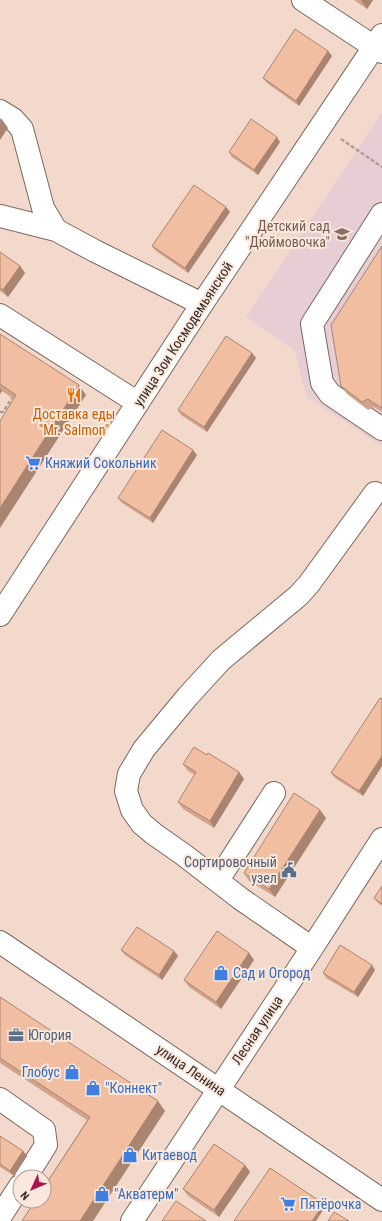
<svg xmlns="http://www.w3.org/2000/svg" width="382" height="1221" font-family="'Roboto Condensed',sans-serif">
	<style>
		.education { fill: #e7ced4 }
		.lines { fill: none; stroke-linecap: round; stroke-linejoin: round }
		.minor-casing { stroke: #7c675b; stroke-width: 24 }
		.major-casing { stroke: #7c675b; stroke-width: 24 }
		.path { stroke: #b29e94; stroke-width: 2.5; stroke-dasharray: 4 2; stroke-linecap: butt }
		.minor { stroke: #fff; stroke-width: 22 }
		.major { stroke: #fff; stroke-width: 22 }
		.wall { fill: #d0a38a }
		.shaded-wall { fill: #a98571 }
		.building { fill: #f2bea1; stroke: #a98571 }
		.labels { text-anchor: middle; stroke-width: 4; stroke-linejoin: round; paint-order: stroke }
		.education-label { font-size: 14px; fill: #785e54; stroke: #fbe8dd; text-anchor: end }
		.street-label { font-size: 14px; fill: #352c27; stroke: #fbe8dd }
		.food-label { font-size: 14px; fill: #c56008; stroke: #fbe8dd }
		.shop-label { font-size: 14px; fill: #366cbe; stroke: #fbe8dd; text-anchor: start }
		.service-label { font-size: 14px; fill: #4e5e75; stroke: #fbe8dd; text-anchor: end }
	</style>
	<rect width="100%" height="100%" fill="#f2d9cc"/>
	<path class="education" d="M382,112v334l-76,-50 -11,-45 -49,-34z"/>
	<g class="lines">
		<g class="minor-casing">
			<path id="minor" d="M303,0l79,52
				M0,111l13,8 9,10 21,79 13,22 39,21 107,53
				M382,214l-70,110 10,59 8,11 52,35
				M0,216l56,14
				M0,315l138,88
				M0,615l202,-311 180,-269
				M218,880l56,-87
				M312,948l-71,-49 -57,-44 -30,-21 -12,-10 -10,-14 -6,-19 3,-17 15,-25 44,-53 33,-36 77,-64 11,-12 66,-91
				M0,1099l44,31 2,15 -20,32
				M0,1217l20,-31
				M132,1221l180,-273 70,-109"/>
		</g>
		<g class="major-casing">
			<path id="major" d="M0,942l382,258"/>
		</g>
		<path class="path" d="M341,139l41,28
			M0,412h3l9,-14"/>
		<use href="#minor" class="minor"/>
		<use href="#major" class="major"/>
	</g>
	<path class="wall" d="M354,0h19l-6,9z
		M328,51l4,5 -33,50 -32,-23 -4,-5z
		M280,142l-22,33 -26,-18 -3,-5z
		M226,207l4,5 -42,61 -32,-22 -4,-5z
		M382,246v166l-8,-5 -6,3 -21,-16 -6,-8z
		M0,252l20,14 5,7 -17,24 -8,-6z
		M0,334l86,61 -72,4 -12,-8 -2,3z
		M252,353l4,5 -49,74 -26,-17 -3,-5z
		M197,455l-44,68 -31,-20 -4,-5z
		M382,699v67l-19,30 -28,-18 -4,-5z
		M183,764l61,15 -30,49 -31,-19 -5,-7 17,-27 -7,-4z
		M326,818l-51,79 -26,-16 -5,-8z
		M382,886v20l-4,-3 -4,-5z
		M121,950l53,1 4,5 -16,24 -37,-25z
		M249,953l5,7 -33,49 -32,-22 -5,-7z
		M375,970l-17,27 -32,-19 -3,-5z
		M0,997l165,114 -72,110h-71l65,-101 -87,-57z
		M0,1136l23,15 4,5 -13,20 -14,-9z
		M245,1165l5,7 -31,45 -31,-21 -5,-7z"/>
	<path class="shaded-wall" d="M361,0h12l-6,9z
		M328,51l4,5 -33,50 -3,-5z
		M1,118l7,10 -8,12v-20z
		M277,137l3,5 -22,33 -4,-5z
		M226,207l4,5 -42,61 -3,-5z
		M20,266l5,7 -17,24 -5,-7z
		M252,353l4,5 -49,74 -3,-5z
		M79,385l7,10 -86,133v-20z
		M0,388l2,3 -2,3z
		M193,450l4,5 -44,68 -3,-5z
		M382,756v10l-19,30 -4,-5z
		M239,772l5,7 -30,49 -4,-7z
		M320,810l6,8 -51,79 -6,-8z
		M174,951l4,5 -16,24 -3,-5z
		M249,953l5,7 -33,49 -5,-7z
		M372,965l3,5 -17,27 -4,-5z
		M158,1101l7,10 -72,110h-13z
		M23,1151l4,5 -13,20 -4,-5z
		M245,1165l5,7 -31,45 -5,-7z
		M324,1204l1,3 -9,14h-4z"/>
	<path class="building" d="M295,29l33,22 -32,50 -33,-23z
		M251,119l26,18 -23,33 -25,-18z
		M194,185l32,22 -41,61 -33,-22z
		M382,246v162l-14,-9 -6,3 -21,-16 -10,-61z
		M0,252l20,14 -17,24 -3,-2z
		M0,334l79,51 -79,123v-87l16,-26 -16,-11z
		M226,336l26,17 -48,74 -26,-17z
		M162,430l31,20 -43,68 -32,-20z
		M380,698l2,1v57l-23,35 -28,-18z
		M194,747l13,8 1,-2 31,19 -29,49 -32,-19 18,-30 -13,-8z
		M294,793l26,17 -51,79 -25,-16z
		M382,886v18l-8,-6z
		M137,927l37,24 -15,24 -38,-25z
		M217,931l32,22 -33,49 -32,-22z
		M340,945l32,20 -18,27 -31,-19z
		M0,997l158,104 -78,120h-58l13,-20h9v-14l46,-70 -90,-59z
		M0,1136l23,15 -13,20 -10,-7z
		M214,1144l31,21 -31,45 -31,-21z
		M270,1168l54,36 -12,17h-78z
		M176,1201l30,20h-44z
		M334,1212l15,9h-21z"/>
	<defs>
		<g id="school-bare" transform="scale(1.2)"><path d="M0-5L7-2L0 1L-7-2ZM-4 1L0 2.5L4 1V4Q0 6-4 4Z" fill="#8d6e63" stroke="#fbe8dd" stroke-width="2.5" paint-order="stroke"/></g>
		<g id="restaurant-bare" transform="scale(1.2)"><path d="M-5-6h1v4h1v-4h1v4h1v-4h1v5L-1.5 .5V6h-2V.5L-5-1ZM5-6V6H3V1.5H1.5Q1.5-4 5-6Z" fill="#e8710a" stroke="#fbe8dd" stroke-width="2.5" paint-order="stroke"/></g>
		<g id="supermarket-bare" transform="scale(1.2)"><path d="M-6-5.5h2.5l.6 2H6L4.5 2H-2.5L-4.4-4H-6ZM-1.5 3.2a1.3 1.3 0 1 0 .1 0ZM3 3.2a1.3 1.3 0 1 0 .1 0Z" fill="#3f7fe0" stroke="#fbe8dd" stroke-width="2.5" paint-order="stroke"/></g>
		<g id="civic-bare" transform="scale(1.2)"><path d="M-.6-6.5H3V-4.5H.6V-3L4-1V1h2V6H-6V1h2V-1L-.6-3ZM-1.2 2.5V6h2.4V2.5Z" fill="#5c6f8a" stroke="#fbe8dd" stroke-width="2.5" paint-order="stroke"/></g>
		<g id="shop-bare" transform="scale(1.2)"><path d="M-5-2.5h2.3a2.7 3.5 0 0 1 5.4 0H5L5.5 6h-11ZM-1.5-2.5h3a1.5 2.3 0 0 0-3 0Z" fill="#3f7fe0" stroke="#fbe8dd" stroke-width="2.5" paint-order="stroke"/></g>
		<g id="office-bare" transform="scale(1.2)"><path d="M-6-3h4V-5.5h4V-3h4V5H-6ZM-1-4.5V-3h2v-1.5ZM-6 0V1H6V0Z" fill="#5c6f8a" stroke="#fbe8dd" stroke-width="2.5" paint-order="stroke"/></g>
	</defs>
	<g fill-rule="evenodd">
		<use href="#school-bare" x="342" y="234"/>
		<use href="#restaurant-bare" x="74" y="395"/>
		<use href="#supermarket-bare" x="33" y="463"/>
		<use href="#civic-bare" x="289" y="870"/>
		<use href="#shop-bare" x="221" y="973"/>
		<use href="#office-bare" x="16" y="1035"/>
		<use href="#shop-bare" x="72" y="1072"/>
		<use href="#shop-bare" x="93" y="1088"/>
		<use href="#shop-bare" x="130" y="1155"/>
		<use href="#shop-bare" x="102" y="1194"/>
		<use href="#supermarket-bare" x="288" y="1204"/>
	</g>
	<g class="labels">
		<g class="education-label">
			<text x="330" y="231">Детский сад<tspan x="330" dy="16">"Дюймовочка"</tspan></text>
		</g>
		<g class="street-label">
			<text transform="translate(183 334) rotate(-57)" y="5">улица Зои Космодемьянской</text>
			<text transform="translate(257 1030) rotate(-56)" y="5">Лесная улица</text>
			<text transform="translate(191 1070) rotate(34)" y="5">улица Ленина</text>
		</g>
		<g class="food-label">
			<text x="74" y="419">Доставка еды<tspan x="74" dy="16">"Mr. Salmon"</tspan></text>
		</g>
		<g class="shop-label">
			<text x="45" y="468">Княжий Сокольник</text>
			<text x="233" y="978">Сад и Огород</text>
			<text x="60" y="1077" text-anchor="end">Глобус</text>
			<text x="105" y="1093">"Коннект"</text>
			<text x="142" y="1160">Китаевод</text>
			<text x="114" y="1199">"Акватерм"</text>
			<text x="300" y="1209">Пятёрочка</text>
		</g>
		<g class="service-label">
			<text x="277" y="867">Сортировочный<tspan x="277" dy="16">узел</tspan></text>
			<text x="28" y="1040" text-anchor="start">Югория</text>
		</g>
	</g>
	<g transform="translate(32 1189) rotate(226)"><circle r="19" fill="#fbe8dd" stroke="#ac9d94"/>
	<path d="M0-3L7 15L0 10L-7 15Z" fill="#a71450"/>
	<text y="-6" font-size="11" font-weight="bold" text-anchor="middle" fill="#352c27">N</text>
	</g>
</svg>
